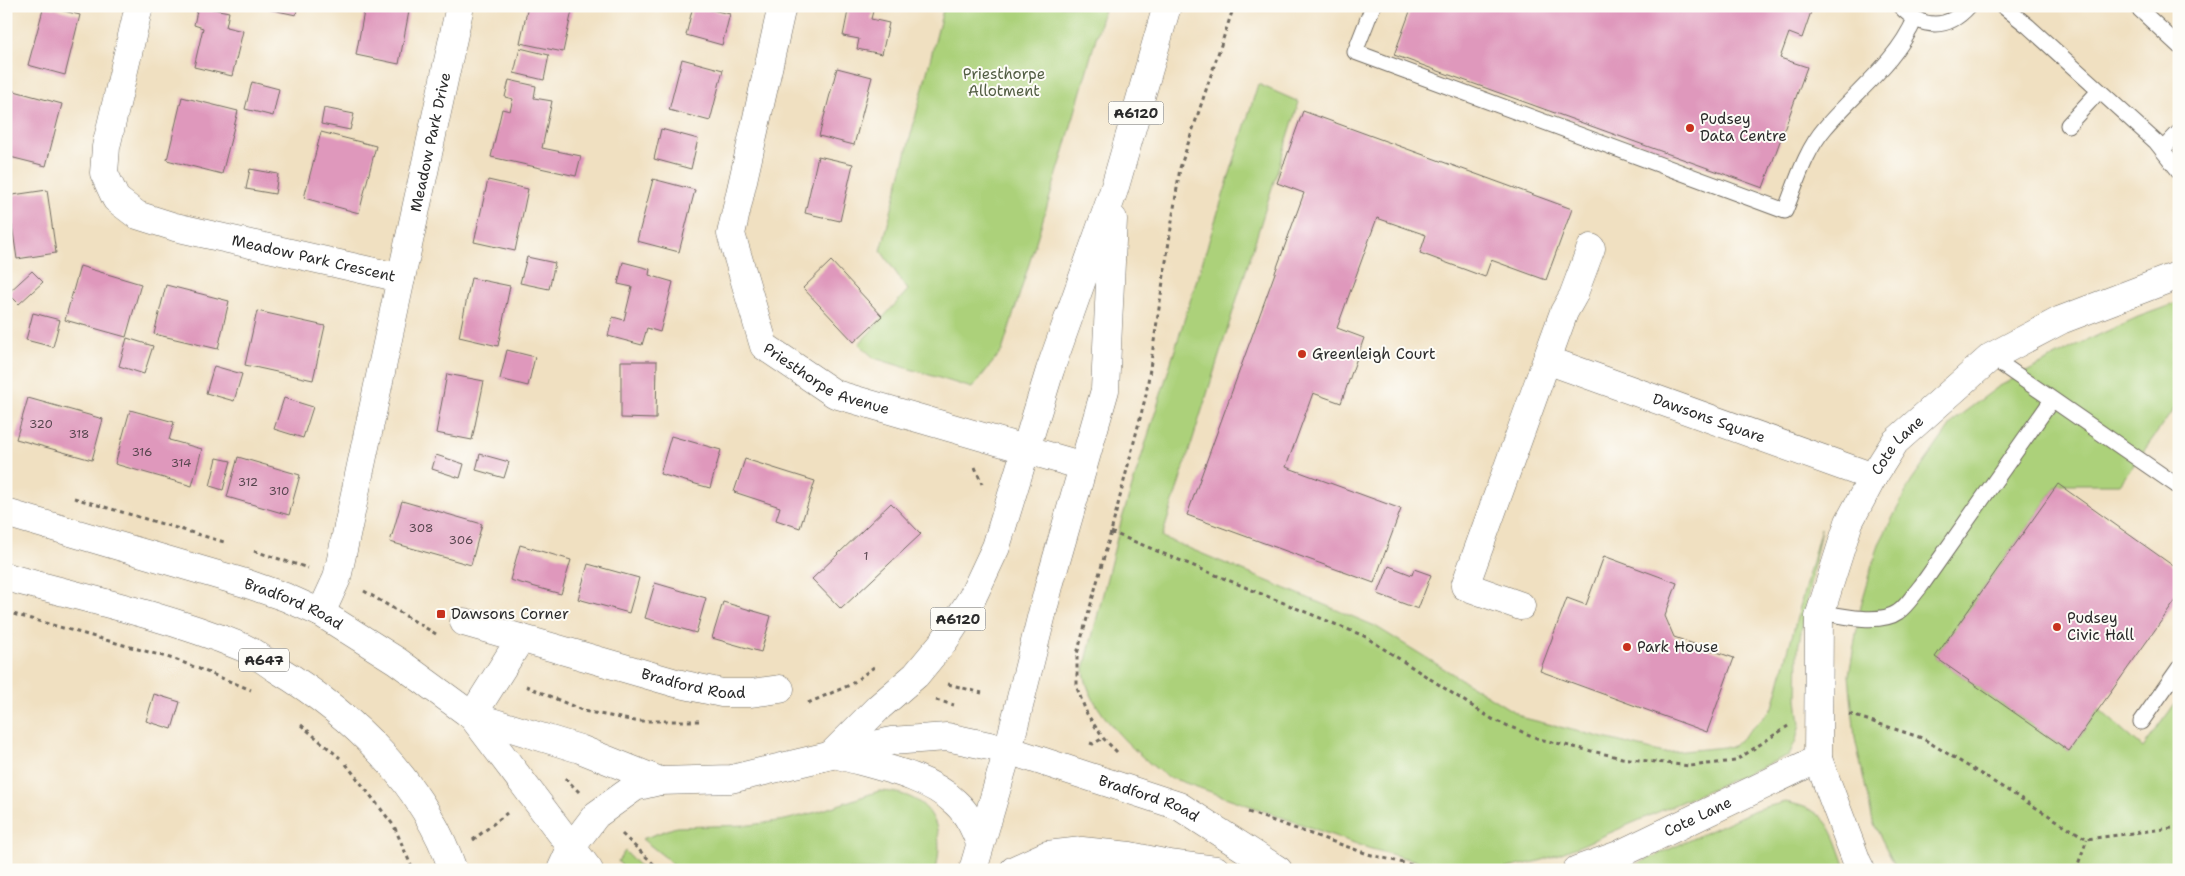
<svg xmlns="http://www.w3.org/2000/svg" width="2185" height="876" font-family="'Shantell Sans',sans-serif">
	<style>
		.green { fill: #acd17a; stroke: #6c7e52 }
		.building { fill: #df98bc }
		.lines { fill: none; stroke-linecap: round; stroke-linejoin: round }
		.lane-casing { stroke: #706a60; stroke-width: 17 }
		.street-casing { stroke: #706a60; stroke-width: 29 }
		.secondary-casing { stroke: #706a60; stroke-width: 29 }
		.highway-casing { stroke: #706a60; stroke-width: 29 }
		.path { stroke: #706a60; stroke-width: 3; stroke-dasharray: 4 4; stroke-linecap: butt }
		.lane { stroke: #fff; stroke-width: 15 }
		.street { stroke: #fff; stroke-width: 28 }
		.secondary { stroke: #fff; stroke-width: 28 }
		.highway { stroke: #fff; stroke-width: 28 }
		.poi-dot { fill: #c8321e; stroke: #fdfcf7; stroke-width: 2 }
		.labels { text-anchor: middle; stroke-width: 4; stroke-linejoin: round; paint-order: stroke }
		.number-label { font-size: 12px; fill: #58464f }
		.shield { fill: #fdfcf7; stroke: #6a6a68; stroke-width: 1 }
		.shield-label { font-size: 14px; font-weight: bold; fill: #2b2b2b }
		.park-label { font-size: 15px; fill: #525d43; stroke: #fdfcf7 }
		.poi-label { font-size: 15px; fill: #2b2b2b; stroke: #fdfcf7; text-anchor: start }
		.street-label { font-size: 15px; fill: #2b2b2b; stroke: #fdfcf7 }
	</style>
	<rect width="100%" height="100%" fill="#fdfcf7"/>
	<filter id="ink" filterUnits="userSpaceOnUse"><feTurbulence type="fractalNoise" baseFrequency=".02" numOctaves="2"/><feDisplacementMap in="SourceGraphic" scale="10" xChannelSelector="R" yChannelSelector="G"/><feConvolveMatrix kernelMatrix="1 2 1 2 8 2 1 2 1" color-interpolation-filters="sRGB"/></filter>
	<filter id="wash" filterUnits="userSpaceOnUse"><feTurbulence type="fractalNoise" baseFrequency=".0096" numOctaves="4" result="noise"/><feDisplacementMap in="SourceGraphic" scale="20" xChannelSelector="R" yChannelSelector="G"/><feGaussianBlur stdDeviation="1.12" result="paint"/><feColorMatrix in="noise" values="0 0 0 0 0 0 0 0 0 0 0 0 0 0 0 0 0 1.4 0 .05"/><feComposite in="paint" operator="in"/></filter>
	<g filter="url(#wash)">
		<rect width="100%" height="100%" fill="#f0e0c1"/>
		<path class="green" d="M944,6h161l-43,152 -60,193 -30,37 -98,-30 -15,-14 49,-54 -27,-39z
			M1258,84l41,18 -137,435 213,89 149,92 140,35 70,-7 39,-39 48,-179 -23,120 -1,51 3,25 -4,16 -7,15 -207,90 -39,15 -43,10h-50l-82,-22 -202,-72c-30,-22 -81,-69 -82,-107l37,-147z
			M2179,302v100l-59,82h-62l-123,173 134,94 30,-42 44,39 36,-50v172h-282l-24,-48 -18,-84 -6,-63 12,-70 18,-61 32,-62 44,-63 43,-32 79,-42 61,-28z
			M879,791c51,2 67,32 57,79h-258l-13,-13 -23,-18 34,-12 74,-2 35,-5 32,-8z
			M1785,802c46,8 47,29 62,68h-223l131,-60z
			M625,851l18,19h-18l-7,-9z"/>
		<g id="blocks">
			<path class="building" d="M44,6l36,9 -15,60 -37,-10z
				M198,6l31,6 -3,15 17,4 -11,45 -38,-9 9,-39 -9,-3z
				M268,6h30l-2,9 -28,-6z
				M365,6h45l-11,58 -43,-9z
				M528,6h45l-10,46 -43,-9z
				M693,6l37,8 -8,31 -36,-10z
				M849,6l24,5 -2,8 18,4 -7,31 -25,-5 2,-10 -16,-3z
				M1412,6h401l-11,32 -13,-5 -9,25 27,9 -44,121 -369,-133z
				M520,48l29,7 -5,25 -30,-7z
				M682,59l41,11 -13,51 -41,-11z
				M837,68l35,9 -18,68 -35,-9z
				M509,80l27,6 -2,12 18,3 -10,47 39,8 -5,20 -85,-19 11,-48 8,2 3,-12 -8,-2z
				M252,82l27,7 -6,27 -28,-7z
				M7,89l55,15 -16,62 -40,-10z
				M182,97l56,14 -16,63 -55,-14z
				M324,108l30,6 -4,16 -29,-6z
				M1303,111l269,98 -26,71 -55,-20 -6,17 -65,-24 6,-18 -49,-17 -40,110 27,10 -23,65 -28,-10 -27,74 115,42 -27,74 -187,-68 117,-322 -27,-10z
				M661,129l37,10 -7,30 -37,-10z
				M321,132l55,14 -17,67 -55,-15z
				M818,156l35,8 -13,57 -35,-8z
				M250,169l28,5 -3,20 -29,-5z
				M653,179l42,11 -16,62 -42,-11z
				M488,180l40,9 -13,62 -41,-9z
				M47,190l9,63 -39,6 -5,-34 -6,1v-30z
				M527,257l28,6 -6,26 -29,-6z
				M831,261l51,55 -28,26 -51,-54z
				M623,262l27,7 -1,6 24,7 -13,50 -13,-4 -5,17 -34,-9 5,-19 11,3 8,-33 -14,-3z
				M80,266l61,18 -15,53 -61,-17z
				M32,271l11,11 -24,22 -11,-11z
				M471,278l39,8 -12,60 -39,-9z
				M166,285l63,16 -11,48 -64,-15z
				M257,311l68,15 -12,54 -68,-15z
				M33,313l27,7 -7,27 -27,-7z
				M127,338l26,8 -9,28 -25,-8z
				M507,350l28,7 -7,29 -28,-7z
				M621,361h36l-1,58 -35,-1z
				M214,366l28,8 -8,27 -28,-8z
				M447,374l37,7 -12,59 -36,-7z
				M28,398l75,21 -11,41 -76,-21z
				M284,398l29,9 -10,31 -29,-9z
				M130,410l44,12 -5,18 33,9 -10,37 -77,-22z
				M671,436l50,14 -11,38 -50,-14z
				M480,454l29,8 -5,16 -28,-8z
				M436,455l28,9 -4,14 -28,-9z
				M238,457l62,18 -11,40 -62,-18z
				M217,458l14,3 -8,29 -13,-4z
				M745,459l70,22 -15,47 -24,-8 4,-13 -46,-15z
				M2058,484l121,86v26l-110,155 -134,-94z
				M402,501l80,23 -11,41 -81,-23z
				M891,503l30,31 -80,75 -29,-30z
				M520,545l51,15 -10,34 -51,-14z
				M1604,556l73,27 -12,33 9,21 60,21 -27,74 -167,-61 27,-73 19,7z
				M588,564l51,14 -10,35 -51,-14z
				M1389,566l23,9 2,-6 17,6 -13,34 -40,-15z
				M655,583l51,15 -10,35 -51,-15z
				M723,602l48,14 -10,36 -49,-14z
				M154,694l26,8 -8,27 -26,-8z"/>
		</g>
	</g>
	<g filter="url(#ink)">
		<use href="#blocks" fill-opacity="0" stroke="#706a60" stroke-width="1"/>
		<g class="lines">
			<g class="lane-casing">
				<path id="lane" d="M1373,6l-18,46 430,159c11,-27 20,-60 40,-83 30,-36 71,-65 90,-109
					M1900,6c22,24 48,24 69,0
					M2003,6l25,20 128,116 23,29
					M2136,6l43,40
					M2068,125l31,-34
					M2162,150l17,-18
					M1991,357l188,130
					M1821,612c20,4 59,13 77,0 9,-6 16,-18 23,-26l131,-186
					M2141,722l38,-54"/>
			</g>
			<g class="street-casing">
				<g id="street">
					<path id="s1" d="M139,6l-33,141 -2,26 12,26 21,16 38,12 226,51 -64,300 -16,35"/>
					<path id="s2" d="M782,6l-51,228 33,112 71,48 248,72"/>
					<path id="s3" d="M401,278l59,-272"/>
					<path id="s4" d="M1547,360l326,117"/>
					<path d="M1521,606l-56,-20 99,-274 9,-16 18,-48"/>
					<path id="s5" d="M464,622l212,61 46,10h29l29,-4"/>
					<path d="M472,716l49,-78"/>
					<path id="s6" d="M1577,870l39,-14 202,-97"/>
					<path id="s7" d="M1861,870l-4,-8 -39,-103 1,-142 30,-95 24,-45 22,-35 96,-85 70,-37 118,-45"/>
				</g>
			</g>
			<g class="secondary-casing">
				<g id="secondary">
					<path id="s8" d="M1008,750l171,56 99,64"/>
					<path d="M1014,870l33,-15 35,-4 48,5 39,8 47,6"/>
				</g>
			</g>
			<g class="highway-casing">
				<g id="highway">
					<path id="s9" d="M6,513l239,70 40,14 36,16 76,48 75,55 117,154"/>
					<path d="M6,577c79,21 160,39 236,70 12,5 24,15 35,22 76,46 147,115 176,201"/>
					<path d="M472,716l108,33 80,32"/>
					<path d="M833,753l46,-46 37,-32 28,-34 28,-43 24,-51 54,-177 64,-180 53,-184"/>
					<path d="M835,754c39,12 91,20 121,49 12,11 18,25 24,40"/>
					<path d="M561,870l10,-22 25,-33 39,-28 25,-6 71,-2 160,-38 56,-4 61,13"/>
					<path d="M973,870l35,-120 42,-168 55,-192 8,-171"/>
				</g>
			</g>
			<path class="path" d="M975,467l7,17
				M74,498l150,44
				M1111,532l253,104 128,83 47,20 83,19 68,8 45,-5 53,-35
				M254,551l54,17
				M364,591l72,43
				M6,612l171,48 74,30
				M948,684l34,9
				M526,686l58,25 51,10h64
				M936,700l18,5
				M808,703l42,-18 24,-18
				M1849,714l73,24 165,101 92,-12
				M301,725l39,33
				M1090,743l3,1 10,-6
				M1117,752l-14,-14 -16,-24 -10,-26v-34l34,-122 35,-137 34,-227 54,-162
				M346,764l48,62 19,44
				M565,778l14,14
				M1248,812l120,42 63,16
				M622,834l38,36
				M473,840l34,-27
				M2076,870l11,-31"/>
			<use href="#lane" class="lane"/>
			<use href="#street" class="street"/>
			<use href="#secondary" class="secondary"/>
			<use href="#highway" class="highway"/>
		</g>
	</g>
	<g class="poi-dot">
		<circle cx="1690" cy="128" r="5"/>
		<circle cx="1302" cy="354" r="5"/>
		<rect x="436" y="609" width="10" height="10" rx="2.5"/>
		<circle cx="2057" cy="627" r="5"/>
		<circle cx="1627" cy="647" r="5"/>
	</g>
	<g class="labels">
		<g class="number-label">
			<text x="41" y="428">320</text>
			<text x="79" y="438">318</text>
			<text x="142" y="456">316</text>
			<text x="181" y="467">314</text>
			<text x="248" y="486">312</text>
			<text x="279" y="495">310</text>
			<text x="421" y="532">308</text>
			<text x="461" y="544">306</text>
			<text x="866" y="560">1</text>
		</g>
		<g class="shield">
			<rect x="1108.5" y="101.5" width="55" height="23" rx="4"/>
			<rect x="930.5" y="607.5" width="55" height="23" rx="4"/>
			<rect x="239" y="648.5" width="50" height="23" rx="4"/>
		</g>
		<g class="shield-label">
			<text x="1136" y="118">A6120</text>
			<text x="958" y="624">A6120</text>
			<text x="264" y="665">A647</text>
		</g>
		<g class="park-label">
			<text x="1004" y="79">Priesthorpe<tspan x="1004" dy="17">Allotment</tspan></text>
		</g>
		<g class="poi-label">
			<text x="1700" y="124">Pudsey<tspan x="1700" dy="17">Data Centre</tspan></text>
			<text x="1312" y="359">Greenleigh Court</text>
			<text x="451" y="619">Dawsons Corner</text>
			<text x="2067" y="623">Pudsey<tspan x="2067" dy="17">Civic Hall</tspan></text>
			<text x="1637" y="652">Park House</text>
		</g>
		<g class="street-label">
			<text dy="5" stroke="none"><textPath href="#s3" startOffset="139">Meadow Park Drive</textPath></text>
			<text dy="5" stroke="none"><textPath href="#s1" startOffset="408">Meadow Park Crescent</textPath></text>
			<text dy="5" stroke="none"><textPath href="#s2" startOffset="422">Priesthorpe Avenue</textPath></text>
			<text dy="5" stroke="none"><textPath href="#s4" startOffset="172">Dawsons Square</textPath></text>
			<text dy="5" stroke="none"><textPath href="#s7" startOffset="452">Cote Lane</textPath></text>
			<text dy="5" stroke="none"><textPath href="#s9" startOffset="302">Bradford Road</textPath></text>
			<text dy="5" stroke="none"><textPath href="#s5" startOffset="238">Bradford Road</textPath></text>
			<text dy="5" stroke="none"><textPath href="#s8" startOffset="149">Bradford Road</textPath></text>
			<text dy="5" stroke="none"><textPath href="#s6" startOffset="132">Cote Lane</textPath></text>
		</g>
	</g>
	<rect width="2185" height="876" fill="none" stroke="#fdfcf7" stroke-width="25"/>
</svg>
